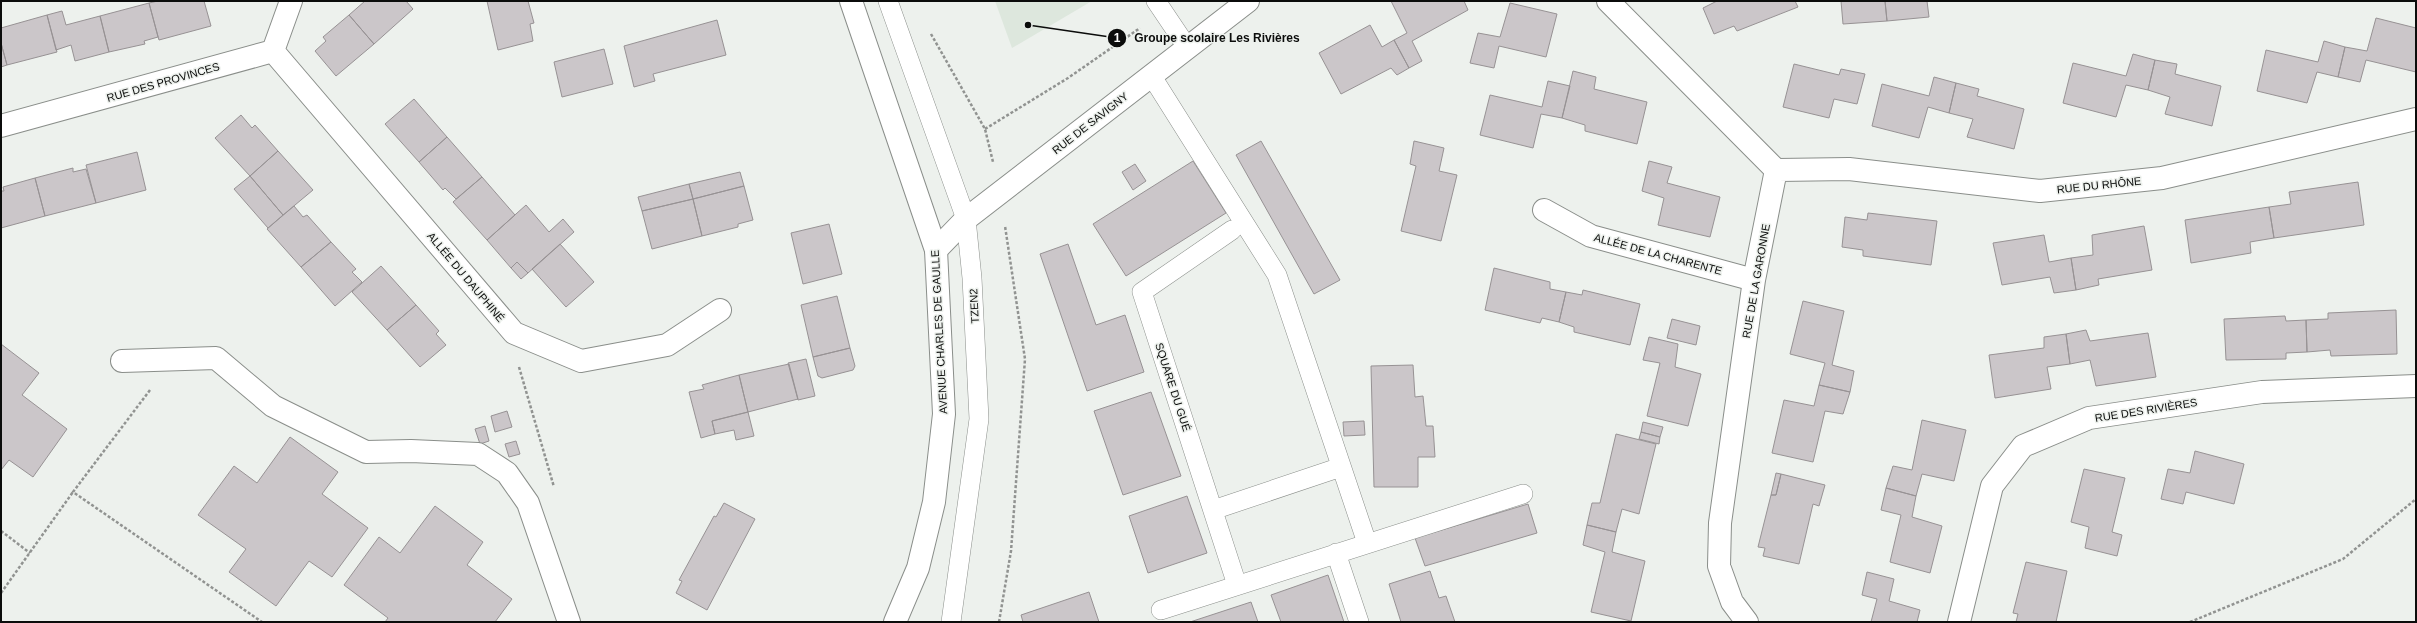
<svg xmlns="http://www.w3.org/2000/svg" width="2417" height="623" font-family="Helvetica,sans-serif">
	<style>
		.built { fill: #dde7dd }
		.building { fill: #cbc6c9; stroke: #979294 }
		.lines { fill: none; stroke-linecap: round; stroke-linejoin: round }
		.service-casing { stroke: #8a8e8a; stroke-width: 20 }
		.minor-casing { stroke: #8a8e8a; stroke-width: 24 }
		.tertiary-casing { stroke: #8a8e8a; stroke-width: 24 }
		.path { stroke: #919391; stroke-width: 2.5; stroke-dasharray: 3 2; stroke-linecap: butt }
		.service { stroke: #fff; stroke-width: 19 }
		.minor { stroke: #fff; stroke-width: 22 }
		.tertiary { stroke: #fff; stroke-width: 22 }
		.labels { text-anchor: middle; stroke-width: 3; stroke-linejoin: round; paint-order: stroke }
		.street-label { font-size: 11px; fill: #0b0c0b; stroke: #edf1ed }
		.leader { fill: none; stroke: #0b0c0b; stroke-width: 1.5 }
		.callout-dot { fill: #0b0c0b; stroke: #edf1ed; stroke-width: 1.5 }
		.mark-label { font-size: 12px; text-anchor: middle; font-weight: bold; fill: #fff }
		.callout-label { font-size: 12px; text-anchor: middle; font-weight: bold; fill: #0b0c0b; stroke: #edf1ed; stroke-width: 3; stroke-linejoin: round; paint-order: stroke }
	</style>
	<rect width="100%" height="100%" fill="#edf1ed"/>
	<path class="built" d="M995,1h97l-80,47z"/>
	<path class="building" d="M158,1h46l7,25 -52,14 -10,-37z
		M365,1h41l7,8 -39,35 -25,-29z
		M487,1h41l6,22 -4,1 3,17 -35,9z
		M1391,1h73l4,9 -56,31 10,20 -13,7 -15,-28 13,-7z
		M1717,1h78l3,6 -61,24 -3,-5 -20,8 -11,-26z
		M1841,1h44l2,20 -44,3z
		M1885,1h42l2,16 -42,4z
		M149,3l9,34 -14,4 1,3 -36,8 -9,-36z
		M1510,3l47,11 -11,43 -47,-11 -5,22 -24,-5 8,-30 22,4z
		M62,11l4,14 34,-9 9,36 -34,9 -4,-16 -15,5 -9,-35z
		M47,15l10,37 -50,13 -6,-22v-15z
		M349,15l25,29 -38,32 -21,-25 11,-10 -3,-4z
		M2376,18l40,10v44l-50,-12 -6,22 -22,-5 7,-30 22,4z
		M717,20l9,35 -73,19 2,7 -21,6 -10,-41z
		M1370,25l12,22 12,-7 15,28 -12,7 -6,-7 -50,26 -22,-41z
		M2324,41l21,6 -7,30 -21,-5 -10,31 -50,-12 9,-41 52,12z
		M1,43l6,22 -6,2z
		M604,49l9,35 -51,13 -8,-35z
		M2133,54l22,6 -7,30 -22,-5 -10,32 -53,-14 10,-40 53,13z
		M2155,60l22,4 -2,10 46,12 -9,40 -47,-12 5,-17 -22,-7z
		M1794,64l45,11 2,-6 24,5 -8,30 -23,-5 -5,19 -46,-11z
		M1573,71l23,6 -2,12 53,13 -10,42 -52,-13v-6l-23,-7z
		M1934,77l22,6 -7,30 -21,-6 -9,31 -47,-12 10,-42 47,12z
		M1548,81l22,5 -8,32 -21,-4 -8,34 -53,-13 10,-40 52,12z
		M1956,83l23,6 -2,7 47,13 -10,40 -47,-12 6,-18 -24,-6z
		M414,99l33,38 -28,25 -34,-38z
		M241,115l11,13 3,-3 23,26 -28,25 -35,-38z
		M447,137l35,40 -26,22 -11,-11 -2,2 -24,-28z
		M1261,141l79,139 -26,14 -78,-139z
		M1414,141l30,7 -5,23 18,4 -16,66 -40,-10 15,-65 -6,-2z
		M278,151l35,39 -30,25 -33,-39z
		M137,152l9,38 -50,13 -10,-38z
		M1193,161l33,52 -100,63 -33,-52z
		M1649,161l23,6 -5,16 53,14 -10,40 -52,-12 6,-27 -22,-7z
		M1135,164l11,17 -13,9 -11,-18z
		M73,168v4l13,-3 10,34 -51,13 -10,-38z
		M740,172l4,14 -51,13 -4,-15z
		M250,176l33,39 -15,13 -34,-39z
		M482,177l33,38 -28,25 -34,-38z
		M35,178l10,38 -44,12v-37h3l-1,-4z
		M2358,182l6,43 -90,13 -5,-31 22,-3 -2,-12z
		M689,184l4,15 -51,12 -4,-14z
		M744,186l9,34 -15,4v3l-36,9 -9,-37z
		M693,199l9,37 -50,13 -10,-38z
		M526,205l23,27 14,-13 11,13 -46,41 -11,-11 -6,6 -24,-28z
		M294,206l9,11 4,-2 24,27 -30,25 -34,-38z
		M2269,207l5,31 -24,4 1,11 -60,10 -6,-43z
		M1868,213l69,8 -6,44 -68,-9v-6l-21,-3 3,-30 22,3z
		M829,224l13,50 -39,10 -12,-51z
		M2144,226l8,44 -54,9 1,6 -23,5 -5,-32 22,-3 -1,-20z
		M2044,235l5,27 22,-4 5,32 -22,3 -4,-16 -48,8 -9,-42z
		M331,242l25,27 -4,3 10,10 -27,24 -34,-39z
		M560,244l34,38 -28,25 -34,-38z
		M1068,244l28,81 29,-10 19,57 -57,19 -47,-137z
		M517,262l11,11 -7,6 -10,-11z
		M381,266l35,39 -29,25 -35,-38z
		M1494,268l56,14v7l16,3 -7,30 -17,-4 -2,5 -55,-13z
		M1583,290l57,14 -10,41 -56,-13v-5l-15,-5 7,-30 16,3z
		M837,296l13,52 -37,9 -12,-52z
		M1803,301l41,10 -12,54 22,6 -4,21 -31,-7 6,-22 -35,-9z
		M416,305l23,26 -3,3 10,11 -26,22 -33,-37z
		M2396,310l1,44 -66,2 -1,-6 -23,2 -1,-32 22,-1v-6z
		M2285,316l1,5 20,-1 1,32 -21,1v6l-60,1 -2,-41z
		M1672,319l28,7 -4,19 -29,-7z
		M2086,330l4,11 58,-8 8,44 -60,9 -6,-26 -20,4 -4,-30z
		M2066,334l4,30 -23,3 4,22 -56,9 -6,-43 55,-7v-11z
		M1649,337l29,7 -3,23 26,7 -13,52 -41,-10 13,-53 -17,-3z
		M1,344l38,29 -17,22 45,34 -34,48 -24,-17 -8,10z
		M850,348l5,18 -2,4 -31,8 -4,-2 -5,-19z
		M806,359l9,37 -17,4 -10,-37z
		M789,364l9,35 -50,13 -9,-37z
		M1413,365l2,32 8,-1 3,30h7l2,31h-17v30h-44l-3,-121z
		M739,375l9,37 -36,9 3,13 -14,4 -12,-46 15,-3 -2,-4z
		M1819,385l31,7 -7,22 -18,-3 -12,51 -41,-9 12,-53 30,6z
		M1151,392l30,84 -58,19 -29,-84z
		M507,411l5,16 -17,5 -4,-16z
		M748,412l6,24 -18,4 -2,-10 -19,4 -3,-13z
		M1922,420l44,10 -12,51 -32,-7 -6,22 -30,-8 7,-22 19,4z
		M1364,421l1,14 -21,1 -1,-14z
		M1643,422l20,5 -3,10 -19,-5z
		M485,426l4,15 -9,3 -5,-15z
		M1641,432l19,5 -1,7 -20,-5z
		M1616,434l40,10 -17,70 -17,-5 -6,23 -29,-7 5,-22h8z
		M290,437l48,35 -16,22 46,34 -36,49 -23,-16 -33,45 -47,-34 17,-23 -48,-34 36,-49 23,17z
		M516,441l4,13 -11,3 -4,-13z
		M2195,451l49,13 -10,40 -48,-12 -3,12 -22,-5 7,-30 22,4z
		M2084,469l41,9 -13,54 10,3 -5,21 -32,-8 4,-21 -18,-5z
		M1776,473l5,1 -5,21h-5z
		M1781,474l44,11 -6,21 -6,-2 -14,60 -36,-8 2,-8 -7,-1 13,-52h5z
		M1886,488l30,8 -4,21 30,9 -12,47 -40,-11 11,-47 -20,-5z
		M1187,496l20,57 -59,20 -19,-57z
		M724,503l31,16 -48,91 -31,-17 6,-12 -3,-1 35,-64 2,1z
		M1528,504l9,29 -112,33 -10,-28z
		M435,506l48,36 -16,23 45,34 -17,23h-110l3,-4 -44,-33 35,-48 21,16z
		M1587,525l29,7 -4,20 33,9 -14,60 -40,-9 14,-60 -22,-7z
		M2026,562l41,9 -11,51h-40l2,-8 -5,-1z
		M1430,571l9,27 7,-2 9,26h-54l-12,-38z
		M1867,572l27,7 -5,22 31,9 -3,12h-46l6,-23 -15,-4z
		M1328,575l16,47h-63l-10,-27z
		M1089,592l10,30h-76l-2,-7z
		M1251,602l7,20h-68z"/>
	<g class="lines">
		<g class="service-casing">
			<path id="service" d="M888,1l78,218 6,59 7,141 -28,203
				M1156,1l31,46
				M1151,75l126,200 90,268
				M1232,230l-90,62 95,293
				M1213,510l128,-43
				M1336,553l23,69
				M1161,610l362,-116"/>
		</g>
		<g class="minor-casing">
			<path id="minor" d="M1608,1l168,169 -22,110 -34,243 -1,43 13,36 15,20
				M273,51l241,282 67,28 86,-16 53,-35
				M1,126l272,-75 18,-50
				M1776,170l73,-1 191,22 122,-13 254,-59
				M1544,210l47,26 163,44
				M936,250l30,-31 282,-218
				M122,361l94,-3 57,48 93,46 45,-1 67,3 29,19 21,30 41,119
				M1959,622l33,-136 31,-40 66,-28 173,-26 154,-6"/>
		</g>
		<g class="tertiary-casing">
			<path id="tertiary" d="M851,1l85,249 8,164 -10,88 -16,66 -23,54"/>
		</g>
		<path class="path" d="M931,34l54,95 8,33
			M985,129l83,-51 72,-50
			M519,367l35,120
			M150,390l-77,102 189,130
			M1,531l29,22
			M1,593l72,-101
			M999,622l12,-71 14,-192 -20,-133
			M2190,622l153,-63 73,-60"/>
		<use href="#service" class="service"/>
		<use href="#minor" class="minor"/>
		<use href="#tertiary" class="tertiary"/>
	</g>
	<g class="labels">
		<g class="street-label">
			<text transform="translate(163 82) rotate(-16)" y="4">RUE DES PROVINCES</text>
			<text transform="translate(1090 123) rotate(-38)" y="4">RUE DE SAVIGNY</text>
			<text transform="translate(2099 185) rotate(-6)" y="4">RUE DU RHÔNE</text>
			<text transform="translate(1658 254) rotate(15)" y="4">ALLÉE DE LA CHARENTE</text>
			<text transform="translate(466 277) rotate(50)" y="4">ALLÉE DU DAUPHINÉ</text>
			<text transform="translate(1756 281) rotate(-80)" y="4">RUE DE LA GARONNE</text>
			<text transform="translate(974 306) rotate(-93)" y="4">TZEN2</text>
			<text transform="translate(939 332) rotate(-93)" y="4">AVENUE CHARLES DE GAULLE</text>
			<text transform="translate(1173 387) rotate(72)" y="4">SQUARE DU GUÉ</text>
			<text transform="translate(2146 410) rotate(-9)" y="4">RUE DES RIVIÈRES</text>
		</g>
	</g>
	<path class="leader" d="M1028 25L1117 38"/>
	<g class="callout-dot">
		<circle cx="1028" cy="25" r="4"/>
		<circle cx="1117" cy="38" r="10"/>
	</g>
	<g class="mark-label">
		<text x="1117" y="42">1</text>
	</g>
	<g class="callout-label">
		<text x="1217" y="42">Groupe scolaire Les Rivières</text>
	</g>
	<rect width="2417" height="623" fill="none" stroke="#0b0c0b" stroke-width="4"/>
</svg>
